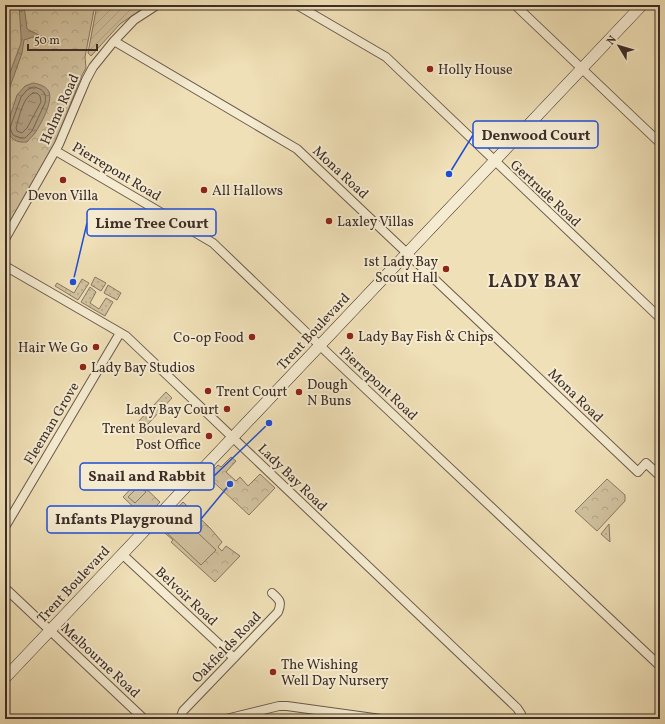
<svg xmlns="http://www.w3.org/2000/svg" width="665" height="724" font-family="Vollkorn,serif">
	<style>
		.grass { fill: url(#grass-dots); stroke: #887864 }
		.park { fill: url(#park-crowns); stroke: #887864 }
		.garden { fill: url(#garden-furrows); stroke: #887864 }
		.pitch { fill: #d2c29f; stroke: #887864 }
		.water { fill: url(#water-ripples); stroke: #847460 }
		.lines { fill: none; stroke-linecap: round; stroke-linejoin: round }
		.shore { stroke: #786857; stroke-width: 1 }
		.street-casing { stroke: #6a5a4c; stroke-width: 10 }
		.secondary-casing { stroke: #3d2e28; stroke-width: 12 }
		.street { stroke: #f5ebd0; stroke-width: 8 }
		.secondary { stroke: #f5ebd0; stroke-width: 11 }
		.poi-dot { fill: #8f2418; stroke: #f5ebd0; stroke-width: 1.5 }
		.labels { text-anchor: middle; stroke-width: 4; stroke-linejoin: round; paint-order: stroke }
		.poi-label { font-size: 14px; fill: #3d2e28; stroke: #f5ebd0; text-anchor: start }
		.street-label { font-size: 14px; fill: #3d2e28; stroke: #f5ebd0 }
		.district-label { font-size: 18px; font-weight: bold; letter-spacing: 1px; fill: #3d2e28; stroke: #f5ebd0 }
		.leader { fill: none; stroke: #1d4ed8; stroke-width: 1.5 }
		.callout-dot { fill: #1d4ed8; stroke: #f5ebd0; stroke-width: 1.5 }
		.callout { fill: #f5ebd0; stroke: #1d4ed8; stroke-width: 1.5 }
		.callout-label { font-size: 15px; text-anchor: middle; font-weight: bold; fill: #3d2e28 }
	</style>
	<defs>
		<pattern id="grass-dots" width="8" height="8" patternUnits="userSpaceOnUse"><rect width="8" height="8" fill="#d2c29f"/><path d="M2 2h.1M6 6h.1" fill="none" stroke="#b5a789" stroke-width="1.8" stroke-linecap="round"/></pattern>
		<pattern id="park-crowns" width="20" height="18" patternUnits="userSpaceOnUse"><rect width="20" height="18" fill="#d2c29f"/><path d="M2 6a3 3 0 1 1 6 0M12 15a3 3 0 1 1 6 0" fill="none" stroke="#b5a789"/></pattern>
		<pattern id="garden-furrows" width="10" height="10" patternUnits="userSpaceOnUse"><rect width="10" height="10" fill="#d2c29f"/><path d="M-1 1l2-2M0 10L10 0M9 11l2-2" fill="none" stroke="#b5a789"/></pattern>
		<pattern id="water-ripples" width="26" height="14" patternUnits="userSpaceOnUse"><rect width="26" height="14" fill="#b3a386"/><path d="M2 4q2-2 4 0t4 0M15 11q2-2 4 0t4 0" fill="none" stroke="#93856e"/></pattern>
	</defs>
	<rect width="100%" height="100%" fill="#f0e0b7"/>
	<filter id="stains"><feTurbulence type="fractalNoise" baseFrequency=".005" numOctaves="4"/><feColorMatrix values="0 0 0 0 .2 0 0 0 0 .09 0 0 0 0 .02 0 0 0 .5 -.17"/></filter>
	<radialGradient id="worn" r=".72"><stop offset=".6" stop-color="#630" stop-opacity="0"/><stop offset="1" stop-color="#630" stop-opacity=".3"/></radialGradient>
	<path class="grass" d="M95,277l11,6 -5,8 -10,-6z
		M82,279l7,4 -11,17 -23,-14 2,-3 17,10z
		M108,285l13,8 -4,7 -13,-7z
		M90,287l6,5 -6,11 9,6 7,-11 7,4 -8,14 -24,-14z
		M166,392l6,6 -24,26 -7,2 -4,-3z
		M609,524l1,18 -9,-8z"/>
	<path class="park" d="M5,5h90l-10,52 1,11 -4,7 -29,73 -48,82z
		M231,457l5,4 -10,11 10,9 4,-4 8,9 12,-12 15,14 -26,27 -42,-39 11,-11 3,2z
		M607,479l18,16v6l-28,30 -22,-20z
		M138,481l22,21 -15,16 -22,-21z
		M183,502l27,26 12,14 -4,5 4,4 4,-5 14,10 -25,26 -44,-40 2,-2 -14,-12z"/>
	<path class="garden" d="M97,5h51l-28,19 -29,32 -3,-3z"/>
	<path class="pitch" d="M139,486l7,6 -11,11 -7,-6z
		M181,517l35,33 -15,15 -35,-33z"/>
	<path class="water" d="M19,5h5l3,24 28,14 -1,2 -21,-8 -9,3 -2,13 -17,48v-15l16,-43v-8z
		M33,83c6,1 13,3 16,9 4,10 -8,32 -14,41 -2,3 -6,6 -8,9 -12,1 -16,-3 -21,-13l11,-34 8,-9z"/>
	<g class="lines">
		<path class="shore" d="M34,87c9,2 13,6 11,16l-13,28 -7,7h-5l-7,-3 -3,-7 11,-31 6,-7z
			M33,93h4l3,3 1,6 -14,26 -5,5 -5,-2 -1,-3c3,-11 7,-31 17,-35z"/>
		<g class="street-casing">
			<path id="street" d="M297,5l89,52 274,261
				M515,5l145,138
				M114,41l183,108 341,323 8,-9 14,13
				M56,151l157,92 122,117 325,306
				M5,239l54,-95 27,-64 7,-13 21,-26 20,-21 23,-15
				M5,266l121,70 391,372 4,6 2,5
				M5,527l115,-194
				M122,554l112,104
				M5,588l139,131
				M180,719l3,-8 95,-99c4,-10 2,-12 -6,-19
				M226,719l53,-13h8l94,13"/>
		</g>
		<g class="secondary-casing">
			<path id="secondary" d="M5,678l637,-673"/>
		</g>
		<use href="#street" class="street"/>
		<use href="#secondary" class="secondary"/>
	</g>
	<g class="poi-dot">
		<circle cx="430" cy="69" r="4"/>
		<circle cx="63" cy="180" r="4"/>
		<circle cx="204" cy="190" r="4"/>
		<circle cx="329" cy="221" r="4"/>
		<circle cx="446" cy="269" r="4"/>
		<circle cx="350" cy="336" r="4"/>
		<circle cx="252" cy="337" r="4"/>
		<circle cx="96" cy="347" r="4"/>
		<circle cx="83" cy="367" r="4"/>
		<circle cx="208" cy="391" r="4"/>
		<circle cx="299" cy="392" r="4"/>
		<circle cx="227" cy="409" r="4"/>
		<circle cx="209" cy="436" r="4"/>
		<circle cx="273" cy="672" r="4"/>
	</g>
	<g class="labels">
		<g class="poi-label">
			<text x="438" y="74">Holly House</text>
			<text x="212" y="195">All Hallows</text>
			<text x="63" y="200" text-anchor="middle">Devon Villa</text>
			<text x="337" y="226">Laxley Villas</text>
			<text x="438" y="266" text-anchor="end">1st Lady Bay<tspan x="438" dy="16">Scout Hall</tspan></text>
			<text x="358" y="341">Lady Bay Fish &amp; Chips</text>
			<text x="244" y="342" text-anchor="end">Co-op Food</text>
			<text x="88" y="352" text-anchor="end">Hair We Go</text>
			<text x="91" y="372">Lady Bay Studios</text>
			<text x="307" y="389">Dough<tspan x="307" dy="16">N Buns</tspan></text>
			<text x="216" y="396">Trent Court</text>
			<text x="219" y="414" text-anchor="end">Lady Bay Court</text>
			<text x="201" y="433" text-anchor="end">Trent Boulevard<tspan x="201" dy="16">Post Office</tspan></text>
			<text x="281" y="669">The Wishing<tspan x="281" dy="16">Well Day Nursery</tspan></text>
		</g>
		<g class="street-label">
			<text transform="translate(59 109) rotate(-66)" y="5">Holme Road</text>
			<text transform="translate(117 171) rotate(31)" y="5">Pierrepont Road</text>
			<text transform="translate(341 172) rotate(43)" y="5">Mona Road</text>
			<text transform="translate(546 193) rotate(43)" y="5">Gertrude Road</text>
			<text transform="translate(313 331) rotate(-47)" y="5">Trent Boulevard</text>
			<text transform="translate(379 383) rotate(43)" y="5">Pierrepont Road</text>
			<text transform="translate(576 395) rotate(44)" y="5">Mona Road</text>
			<text transform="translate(51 423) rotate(-59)" y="5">Fleeman Grove</text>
			<text transform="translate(293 477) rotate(44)" y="5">Lady Bay Road</text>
			<text transform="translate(73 584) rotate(-47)" y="5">Trent Boulevard</text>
			<text transform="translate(187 596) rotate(43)" y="5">Belvoir Road</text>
			<text transform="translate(226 647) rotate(-46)" y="5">Oakfields Road</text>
			<text transform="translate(101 660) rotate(43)" y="5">Melbourne Road</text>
		</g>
		<g class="district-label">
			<text x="535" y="287">LADY BAY</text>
		</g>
	</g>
	<path class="leader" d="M449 174L473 135M73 282L87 223M269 423L214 476M230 484L201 519"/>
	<g class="callout-dot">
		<circle cx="449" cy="174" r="4"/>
		<circle cx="73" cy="282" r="4"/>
		<circle cx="269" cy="423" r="4"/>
		<circle cx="230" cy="484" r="4"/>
	</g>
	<g class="callout">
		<rect x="473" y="121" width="125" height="27" rx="4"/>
		<rect x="87" y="209" width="129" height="27" rx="4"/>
		<rect x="80" y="463" width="134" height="27" rx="4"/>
		<rect x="47" y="506" width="154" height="27" rx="4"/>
	</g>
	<g class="callout-label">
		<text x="536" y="140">Denwood Court</text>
		<text x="152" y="228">Lime Tree Court</text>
		<text x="147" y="481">Snail and Rabbit</text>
		<text x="124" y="524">Infants Playground</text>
	</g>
	<rect width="665" height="724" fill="none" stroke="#f0e0b7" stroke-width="20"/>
	<rect x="6" y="6" width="653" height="712" fill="none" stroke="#3d2e28" stroke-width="2"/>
	<rect x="10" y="10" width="645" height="704" fill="none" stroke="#3d2e28"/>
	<g transform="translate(619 46) rotate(308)" stroke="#f5ebd0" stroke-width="3" paint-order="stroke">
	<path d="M0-3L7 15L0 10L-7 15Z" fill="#3d2e28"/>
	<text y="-6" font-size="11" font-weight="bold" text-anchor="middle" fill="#3d2e28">N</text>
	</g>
	<path d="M28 44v6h69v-6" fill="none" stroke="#3d2e28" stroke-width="2"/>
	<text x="34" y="44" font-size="12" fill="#3d2e28" stroke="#f5ebd0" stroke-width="3" paint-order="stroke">50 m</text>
	<rect width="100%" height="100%" filter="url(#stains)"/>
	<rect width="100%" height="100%" fill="url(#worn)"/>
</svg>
